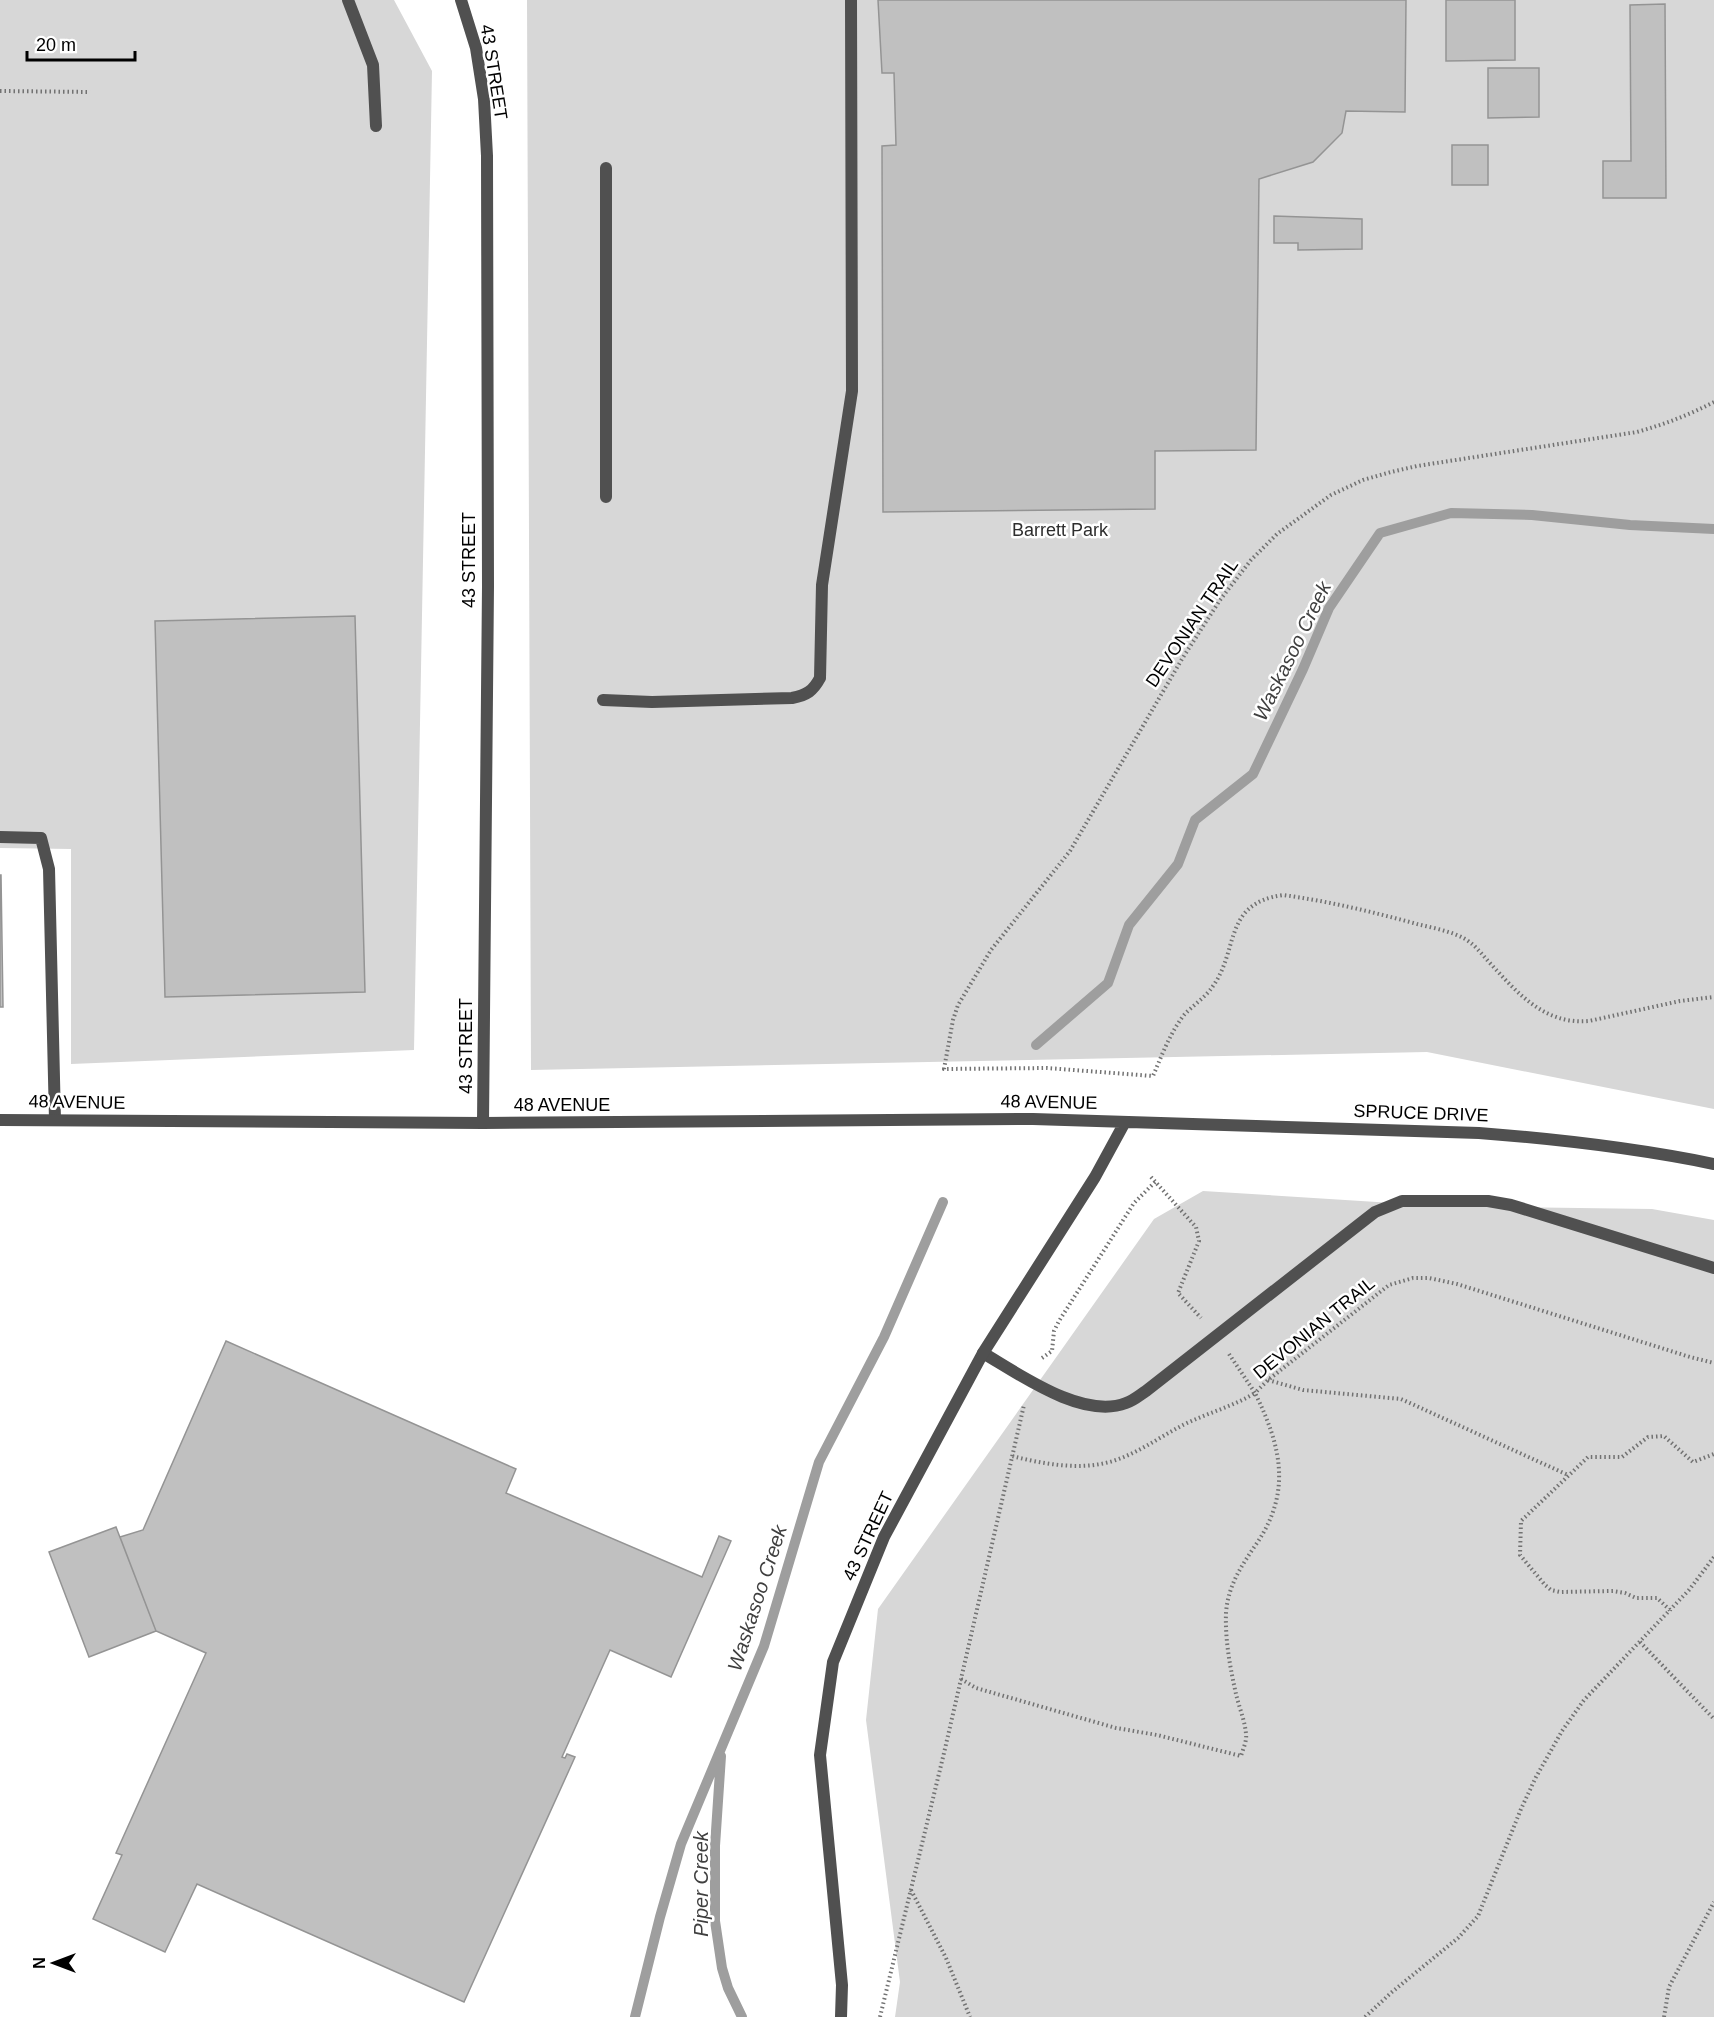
<svg xmlns="http://www.w3.org/2000/svg" width="1714" height="2017" font-family="Arial,sans-serif">
	<style>
		.green { fill: #d7d7d7 }
		.lines { fill: none; stroke-linecap: round; stroke-linejoin: round }
		.stream { stroke: #9e9e9e; stroke-width: 10 }
		.building { fill: #c0c0c0; stroke: #949494; stroke-width: 1.5 }
		.path { stroke: #727272; stroke-width: 4; stroke-dasharray: 1.5 3; stroke-linecap: butt }
		.service { stroke: #505050; stroke-width: 12 }
		.tertiary { stroke: #505050; stroke-width: 12 }
		.labels { text-anchor: middle; stroke-width: 5; stroke-linejoin: round; paint-order: stroke }
		.street-label { font-size: 18px; fill: #000; stroke: #fff }
		.park-label { font-size: 18px; fill: #2e2e2e; stroke: #fff }
		.water-label { font-size: 20px; font-style: italic; fill: #3f3f3f; stroke: #fff }
	</style>
	<rect width="100%" height="100%" fill="#fff"/>
	<path class="green" d="M0,0h394l38,71 -18,979 -343,14v-215l-71,-1z
		M527,0h1187v1109l-287,-57 -896,18z
		M1203,1191l237,15 212,3 62,11v797h-819l5,-35 -34,-262 12,-111 276,-390z"/>
	<g class="lines">
		<path class="stream" d="M1036,1045l72,-62 21,-58 49,-61 17,-44 58,-46 50,-105 26,-61 51,-75 71,-20 81,2 98,10 84,4
			M721,1756l-6,90v75l7,47 6,20 14,29
			M635,2017l25,-100 21,-73 83,-198 55,-184 65,-125 59,-135"/>
	</g>
	<path class="building" d="M878,0h528l-1,112 -59,-1 -4,22 -29,29 -54,17 -3,271 -101,1v58l-272,3 -1,-366 14,-1 -2,-72h-12z
		M1446,0h69v60l-69,1z
		M1665,4l1,194h-63v-37h28l-1,-156z
		M1488,68h51v49l-51,1z
		M1452,145h36v40h-36z
		M1274,216l88,3v30l-64,1v-7h-24z
		M355,616l10,376 -200,5 -10,-376z
		M0,875h1l2,132h-3z
		M226,1341l290,128 -10,24 196,84 17,-41 12,5 -60,136 -61,-27 -48,107 3,1 2,-4 8,3 -111,245 -267,-118 -32,68 -72,-33 29,-64 -6,-2 90,-200 -50,-22 -36,-94 23,-7z
		M116,1527l40,104 -67,26 -40,-105z"/>
	<g class="lines">
		<path class="path" d="M0,91l90,1
			M1714,402c-25,13 -49,22 -77,30l-220,34 -26,6 -28,8 -32,15 -54,39 -26,26 -31,40 -38,59 -112,192 -79,99 -33,55 -5,15 -9,49 103,-1 106,8c9,-21 17,-43 31,-61 9,-10 22,-18 29,-29 26,-36 10,-83 70,-91 45,6 90,17 134,29 16,4 34,7 48,15 9,5 16,14 23,22 28,30 55,64 101,60l91,-20 34,-4
			M1151,1177l45,50 3,14 -21,52 23,25
			M1229,1354l26,39 13,-13 121,-95 24,-7h16l28,6 233,73 24,6
			M1042,1358l10,-7 2,-20 5,-10 75,-118 21,-21
			M1268,1380l35,10 98,9 167,76
			M1670,1610l-13,-12h-21l-11,-5 -12,-2 -53,1 -9,-2 -6,-5 -25,-30 1,-34 67,-64h34l26,-20 16,-1 29,26 21,-8
			M1640,1642l74,77
			M961,1679l15,9 140,40 41,7 84,21c2,-7 6,-15 5,-22 -1,-13 -7,-27 -10,-40 -6,-27 -11,-54 -10,-81 2,-28 16,-48 31,-70 35,-52 24,-97 -2,-150 -23,14 -48,20 -72,32 -23,12 -45,28 -70,36 -32,10 -70,3 -101,-5
			M911,1890l35,68 24,59
			M880,2017l64,-264 80,-348
			M1365,2017l27,-25 66,-54 20,-22 43,-107 15,-32 26,-46 22,-31 105,-110 25,-33
			M1664,2017l5,-30 45,-85"/>
		<path class="service" d="M348,0l25,65 3,61
			M606,168v329
			M603,700l49,2 140,-4c15,-3 21,-7 28,-20l2,-93 30,-194 -1,-391
			M0,837l41,1 8,31 6,251
			M983,1353c36,21 100,67 143,50 7,-2 14,-8 20,-12l220,-172 9,-7 27,-11h86l23,4 203,63"/>
		<path class="tertiary" d="M461,0l15,48 8,51 3,57 1,430 -5,537
			M0,1120l483,3 550,-4 446,14c79,6 157,15 235,31
			M841,2017l1,-32 -22,-230 13,-93 51,-125 99,-184 112,-176 30,-55"/>
	</g>
	<g class="labels">
		<g class="street-label">
			<text transform="translate(494 72) rotate(81)" y="6">43 STREET</text>
			<text transform="translate(469 560) rotate(-90)" y="6">43 STREET</text>
			<text transform="translate(1192 623) rotate(-56)" y="6">DEVONIAN TRAIL</text>
			<text transform="translate(466 1046) rotate(-90)" y="6">43 STREET</text>
			<text transform="translate(77 1102) rotate(1)" y="6">48 AVENUE</text>
			<text transform="translate(1049 1102) rotate(1)" y="6">48 AVENUE</text>
			<text x="562" y="1111">48 AVENUE</text>
			<text transform="translate(1421 1113) rotate(2)" y="6">SPRUCE DRIVE</text>
			<text transform="translate(1314 1328) rotate(-39)" y="6">DEVONIAN TRAIL</text>
			<text transform="translate(868 1536) rotate(-65)" y="6">43 STREET</text>
		</g>
		<g class="park-label">
			<text x="1060" y="536">Barrett Park</text>
		</g>
		<g class="water-label">
			<text transform="translate(1292 651) rotate(-64)" y="7">Waskasoo Creek</text>
			<text transform="translate(757 1598) rotate(-72)" y="7">Waskasoo Creek</text>
			<text transform="translate(701 1884) rotate(-90)" y="7">Piper Creek</text>
		</g>
	</g>
	<g transform="translate(54 1963) rotate(270)" stroke="#ffffff" stroke-width="4.5" paint-order="stroke">
	<path d="M0-4.5L10 22L0 15L-10 22Z" fill="#000000"/>
	<text y="-9" font-size="16" font-weight="bold" text-anchor="middle" fill="#000000">N</text>
	</g>
	<path d="M27 51v9h108v-9" fill="none" stroke="#000000" stroke-width="3"/>
	<text x="36" y="51" font-size="18" fill="#000000" stroke="#ffffff" stroke-width="4.5" paint-order="stroke">20 m</text>
</svg>
